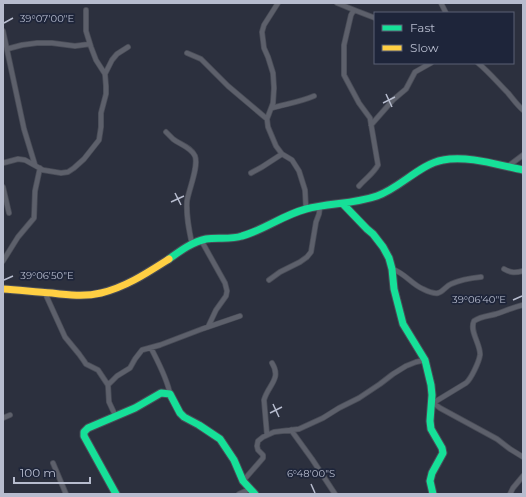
<svg xmlns="http://www.w3.org/2000/svg" width="526" height="497" font-family="Montserrat,sans-serif">
	<style>
		.lines { fill: none; stroke-linecap: round; stroke-linejoin: round }
		.street-casing { stroke: #494c57; stroke-width: 6 }
		.fast-casing { stroke: #494c57; stroke-width: 9 }
		.slow-casing { stroke: #494c57; stroke-width: 9 }
		.street { stroke: #5d606b; stroke-width: 4.5 }
		.fast { stroke: #16e098; stroke-width: 7 }
		.slow { stroke: #ffcf43; stroke-width: 7 }
		.ticks { fill: none; stroke: #b7bcce; stroke-width: 1.5 }
		.ticks-label { font-size: 10px; text-anchor: middle; fill: #b7bcce; stroke: #1e253a; stroke-width: 3.5; stroke-linejoin: round; paint-order: stroke }
	</style>
	<rect width="100%" height="100%" fill="#2c303e"/>
	<g class="lines">
		<g class="street-casing">
			<path id="street" d="M278,3l-14,22 -2,7 2,16 4,9 5,16 1,15 -1,15 -6,16 1,8 8,19 6,8 10,6 7,11 6,19 1,19
				M337,3c12,5 25,10 38,15
				M441,3l5,10
				M354,10l-3,5 -7,30v30l15,28 11,15 8,47c-5,9 -12,13 -19,21
				M3,31l21,98 11,36
				M7,49l15,-4 15,-2h15l23,3 15,-2
				M187,53l14,6 27,27 39,33
				M478,63c11,9 20,20 30,30 5,6 9,12 15,17
				M105,74l7,-14 5,-6 11,-7
				M272,108c14,-4 28,-6 42,-12
				M371,125l22,-25 13,-11 9,-17 16,-9
				M166,132c2,2 5,5 7,7 6,5 18,8 22,17 4,10 -6,33 -8,45 -1,15 2,29 5,43
				M3,163l15,-4 7,1 18,10 18,3 7,-1 6,-4 10,-9 15,-19 2,-13v-14l5,-19v-8l-1,-12 -9,-14 -5,-13 -5,-16v-21
				M507,167l16,-12
				M251,173l11,-6 20,-13
				M3,187l6,26
				M201,240l24,43 2,8 -1,5 -10,14 -8,17
				M3,261l15,-24 16,-19 1,-27 5,-23
				M392,269c13,4 19,15 31,20 4,2 10,5 15,4 5,-1 8,-7 13,-9 9,-4 20,-6 30,-7
				M504,269c7,4 11,4 19,2
				M269,280l11,-8 20,-10 7,-5 4,-5 5,-30 3,-8 1,-7
				M45,293l20,44 14,17 5,7 2,3 12,6 10,15 1,17 7,15
				M151,348c7,14 16,30 19,46
				M108,385l9,-9 13,-8 5,-9 7,-9 18,-5 42,-16 38,-13
				M432,402l8,6 57,31 13,10 13,8
				M433,403l33,-20c5,-4 13,-21 14,-28 1,-10 -11,-24 -6,-34 7,-5 15,-5 22,-7 9,-3 18,-7 27,-9
				M3,418l7,-3
				M291,430l21,29 23,35
				M267,435l-3,-35c4,-15 18,-21 8,-37
				M53,463l13,31
				M243,481l20,-23v-3l-5,-5 -1,-4 1,-5 5,-4 11,-5 25,-3 24,-11 16,-10 20,-10 21,-14 13,-10 13,-8 10,-4 9,-2
				M239,494l11,-5
				M510,494l3,-6 10,-12"/>
		</g>
		<g class="fast-casing">
			<path id="fast" d="M343,204l24,25 6,5 10,13 6,11 3,11 2,20 9,35 22,36 6,25 1,10 -2,26 1,8 11,19 1,5 -11,20 -2,8 3,13
				M169,259c11,-8 23,-17 37,-20 11,-2 24,1 36,-3 22,-6 41,-21 64,-27 23,-6 48,-5 71,-13 23,-8 43,-32 66,-36 24,-5 55,5 80,10
				M116,494l-32,-58v-4l4,-4 47,-20 26,-15 9,1 10,19 4,4 15,8 21,14 14,21 9,21 12,13"/>
		</g>
		<g class="slow-casing">
			<path id="slow" d="M3,289c16,1 33,3 49,4 16,2 33,4 49,0 25,-6 46,-20 68,-34"/>
		</g>
		<use href="#street" class="street"/>
		<use href="#fast" class="fast"/>
		<use href="#slow" class="slow"/>
	</g>
	<path class="ticks" d="M4,23l9,-5M386,94l6,13M383,103l12,-6M175,193l6,12M171,202l13,-6M4,280l9,-4M513,300l9,-4M273,404l6,13M270,413l12,-6M311,484l4,9"/>
	<g class="ticks-label">
		<text x="47" y="22">39°07'00"E</text>
		<text x="47" y="279">39°06'50"E</text>
		<text x="479" y="303">39°06'40"E</text>
		<text x="311" y="477">6°48'00"S</text>
	</g>
	<rect width="526" height="497" fill="none" stroke="#b7bcce" stroke-width="8"/>
	<rect x="374" y="12" width="140" height="52" fill="#1e253a" stroke="#5b6175"/>
	<rect x="382" y="25" width="20" height="6" fill="#16e098" stroke="#5b6175"/>
	<text x="410" y="32" font-size="12" fill="#b7bcce">Fast</text>
	<rect x="382" y="45" width="20" height="6" fill="#ffcf43" stroke="#5b6175"/>
	<text x="410" y="52" font-size="12" fill="#b7bcce">Slow</text>
	<path d="M14 477v6h76v-6" fill="none" stroke="#b7bcce" stroke-width="2"/>
	<text x="20" y="477" font-size="12" fill="#b7bcce" stroke="#1e253a" stroke-width="3" paint-order="stroke">100 m</text>
</svg>
